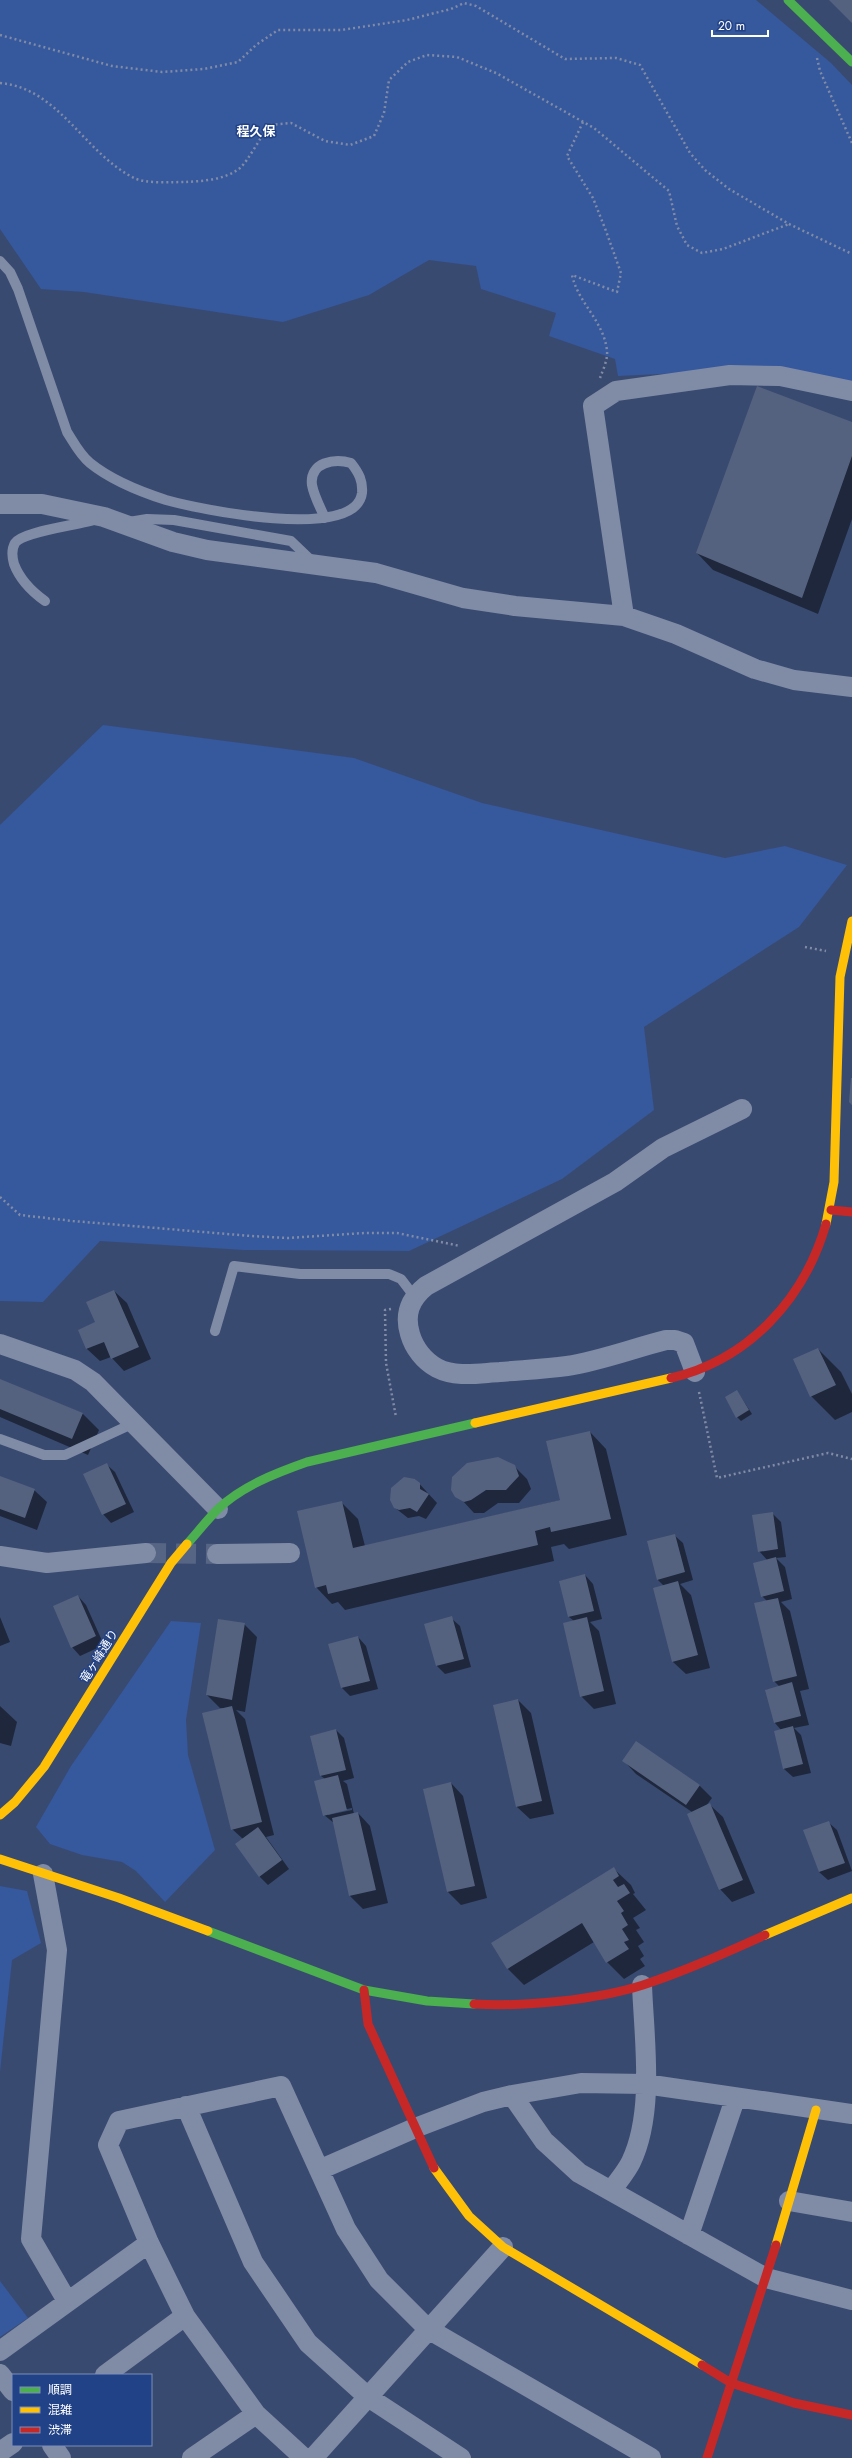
<svg xmlns="http://www.w3.org/2000/svg" width="852" height="2458" font-family="Jost,'Noto Sans JP',sans-serif">
	<style>
		.green { fill: #36589d }
		.shadow { fill: #0007; fill-rule: evenodd }
		.building { fill: #546280 }
		.lines { fill: none; stroke-linecap: round; stroke-linejoin: round }
		.street-tunnel { stroke: #576585; stroke-width: 20; stroke-dasharray: 20 10; stroke-linecap: butt }
		.path { stroke: #808ba6; stroke-width: 2.5; stroke-dasharray: 2 3; stroke-linecap: butt }
		.lane { stroke: #808ba6; stroke-width: 10 }
		.street { stroke: #808ba6; stroke-width: 20 }
		.fast { stroke: #4caf50; stroke-width: 9 }
		.slow { stroke: #ffc107; stroke-width: 9 }
		.jam { stroke: #c62828; stroke-width: 9 }
		.labels { text-anchor: middle; stroke-width: 3; stroke-linejoin: round; paint-order: stroke }
		.street-label { font-size: 12px; fill: #fff; stroke: #224287 }
		.neighbourhood-label { font-size: 13px; font-weight: bold; fill: #fff; stroke: #224287 }
	</style>
	<rect width="100%" height="100%" fill="#394a70"/>
	<path class="green" d="M0,0h756l75,63 21,22v309l-106,-24 -128,6 -3,-17 -66,-23 7,-23 -75,-24 -5,-23 -47,-6 -60,35 -86,27 -199,-30 -43,-3 -41,-60z
		M103,725l251,33 128,45 243,55 60,-12 62,19 -48,62 -155,100 10,83 -92,69 -153,72 -165,-1 -144,-9 -57,61 -43,-1v-476z
		M171,1621l30,2 -15,97 2,35 27,95 -50,52 -29,-31 -14,-9 -40,-7 -32,-11 -14,-17 35,-61z
		M0,1886l27,5 14,52 -29,17 -12,112z
		M0,2281l28,37 -28,19z"/>
	<path class="shadow" d="M852,423v96l-34,95 -105,-44 -16,-17z
		M114,1291l13,12 24,56 -27,12 -13,-14 -11,4 -13,-12 -8,-19 18,-7z
		M818,1349l23,23 11,22v18l-17,8 -24,-24z
		M0,1380l82,33 17,17 -11,25 -88,-38z
		M737,1391l15,23 -11,7 -4,-4z
		M590,1432l16,17 21,86 -58,14 -5,-5 -13,3 3,14 -209,49 -7,-8 -6,2 -16,-17 25,-85 17,17 7,27 196,-46z
		M106,1464l9,8 19,40 -23,11 -8,-9z
		M514,1466l13,13 4,10 -12,14h-21l-14,10h-10l-12,-13z
		M0,1477l34,13 13,12 -10,28 -37,-14z
		M415,1479l22,24 -11,16 -7,-3 -11,2 -14,-11z
		M772,1513l9,9 5,35 -10,1 9,9 7,32 -11,3 9,9 19,78 -9,2 9,34 -15,3 7,7 10,38 -18,4 -9,-8 -3,-39 -6,-7 -9,-33 14,-3 -6,-6 -7,-80 -5,-5 6,-35 -9,-10z
		M674,1535l9,8 10,37 -13,4 11,11 19,73 -24,6 -13,-12 -9,-76 -7,-7z
		M585,1575l8,9 9,35 -12,3 9,9 17,73 -22,5 -13,-13 -7,-75 -5,-4 -9,-36z
		M78,1596l8,9 18,40 -24,11 -8,-9z
		M0,1617l10,25 -10,4z
		M451,1618l9,8 11,41 -26,7 -8,-8 -12,-41z
		M244,1624l13,13 -12,75 -9,-2 9,9 29,116 -8,2 23,32 -21,16 -9,-9 -16,-37 -11,-10 -7,-121h-5l-13,-13z
		M358,1637l8,9 12,43 -28,7 -8,-8 -12,-43z
		M518,1700l13,13 23,101 -24,5 -13,-12z
		M0,1706l17,16 -6,24 -11,-3z
		M336,1730l8,8 10,40 -11,3 4,3 7,30 4,-1 12,13 18,77 -25,6 -13,-13 -16,-73 -10,-8 1,-36 -4,-3 -10,-40zM352,1808v2l-24,5v-2z
		M624,1761l75,24 13,13 -6,8 4,-1 13,12 32,76 -23,9 -12,-13 -28,-77 -56,-38z
		M451,1783l12,13 24,102 -26,7 -13,-13 -24,-103z
		M828,1822l9,8 15,41 -24,9 -9,-8z
		M614,1869l17,16 4,8 -2,1 13,16 -13,8 7,10 -4,2 8,12 -6,4 6,10 -4,3 5,7 -21,13 -17,-17 -13,-20 -70,43 -16,-16z"/>
	<path class="building" d="M829,0h23v23z
		M757,386l95,36v34l-50,142 -106,-45z
		M851,1078h1v27l-3,-3z
		M114,1290l25,57 -28,12 -7,-17 -18,7 -8,-19 17,-8 -9,-20z
		M818,1348l18,37 -26,12 -17,-38z
		M0,1379l83,34 -11,26 -72,-30z
		M737,1390l12,20 -13,8 -11,-21z
		M590,1431l21,88 -60,13 -1,-5 -15,4 3,14 -210,49 -2,-9 -11,3 -18,-77 45,-10 11,47 207,-48 -14,-59z
		M498,1457l17,8 4,11 -13,14h-20l-15,10 -7,2 -9,-5 -4,-7 1,-13 15,-14z
		M107,1463l19,41 -24,11 -19,-41z
		M0,1476l35,13 -10,29 -25,-9z
		M404,1477l11,2 5,4v6l9,5 -12,18 -7,-4 -11,2 -5,-2 -4,-8 1,-12z
		M773,1512l5,37 -20,3 -6,-37z
		M675,1534l10,38 -28,8 -10,-39z
		M776,1557l8,34 -23,6 -8,-34z
		M585,1574l9,37 -26,6 -9,-36z
		M678,1581l20,74 -26,7 -19,-74z
		M78,1595l18,41 -25,12 -18,-42z
		M778,1598l19,78 -24,6 -19,-79z
		M452,1616l12,43 -28,7 -12,-42z
		M587,1617l17,74 -24,6 -17,-74z
		M218,1619l27,4 -13,77 -26,-5z
		M358,1636l12,45 -29,7 -13,-44z
		M792,1682l9,34 -27,7 -9,-33z
		M518,1699l24,102 -26,6 -23,-102z
		M232,1706l30,116 -31,8 -29,-117z
		M793,1726l10,38 -20,5 -9,-38z
		M336,1729l10,41 -26,6 -10,-40z
		M636,1741l64,44 -14,20 -64,-44z
		M338,1775l9,35 -24,6 -9,-35z
		M451,1782l24,104 -28,6 -24,-103z
		M710,1803l33,77 -24,10 -32,-76z
		M358,1812l18,78 -27,6 -17,-78z
		M829,1821l16,42 -26,9 -16,-42z
		M258,1827l24,33 -23,17 -24,-33z
		M614,1867l5,9 -6,4 5,7 6,-3 6,9 -13,8 7,10 -3,2 7,12 -6,4 7,11 -5,2 5,7 -23,14 -24,-40 -75,46 -16,-26z"/>
	<g class="lines">
		<path class="street-tunnel" d="M146,1553l71,1"/>
		<path class="path" d="M0,35l112,31 50,6 42,-3 34,-7 18,-17 22,-15h63l66,-10 44,-11 13,-6 12,3 89,53 51,-1 24,7 50,88 15,17 24,19 60,35 63,30
			M817,58l3,13 32,72
			M0,83c59,5 84,70 134,95 12,6 38,4 51,4 18,-1 40,-2 55,-14 8,-7 22,-33 29,-43l22,-2 34,18 25,4 24,-9 10,-23 5,-33 19,-18 19,-7 30,2 39,16 98,55 75,63 8,35 10,19 15,8 21,-4 66,-25
			M583,122l-16,34 26,42 13,33 15,42 -4,19 -45,-17c6,28 32,46 35,76 1,8 -4,19 -7,27
			M805,947l21,4
			M0,1197l20,18 53,6 178,15 37,2 76,-5h33l63,13
			M391,1309l-6,1 1,53 10,54
			M699,1392l18,86 111,-25 24,6"/>
		<path class="lane" d="M0,261l10,11 8,17 49,143c7,11 13,23 23,31 21,17 51,29 76,37 32,9 190,42 196,-7 1,-12 -3,-20 -11,-30 -16,-5 -42,-1 -39,22 2,11 8,22 13,33
			M129,522l18,-3 27,1 117,21 22,21
			M45,601c-14,-10 -25,-21 -31,-37 -2,-7 -3,-14 1,-21 8,-12 65,-18 82,-24
			M215,1331l19,-65 66,8h89l12,5 13,17
			M0,1439l44,16h21l69,-32"/>
		<path class="street" d="M0,504h42l62,13 69,25 34,8 169,23 87,25 52,8 109,10 52,18 79,35 39,11 58,7
			M624,616l-31,-210 23,-15 114,-16 50,1 72,15
			M0,1344l75,26 18,12 125,127
			M695,1372l-11,-29 -9,-3h-9c-32,8 -66,21 -99,26 -22,3 -45,4 -67,6 -20,1 -44,6 -63,-4 -13,-7 -23,-20 -27,-34 -6,-20 0,-35 16,-48l189,-104 48,-34 79,-39
			M217,1554l73,-1
			M0,1556l47,7 99,-10
			M43,1874l14,76 -26,289 36,62
			M512,2095l32,46 35,32 187,105 86,22
			M186,2106l67,156 55,81 60,54 93,61
			M319,2170l96,-42 68,-26 29,-7 69,-12 64,1 207,30
			M612,2190c6,-9 14,-18 19,-28 24,-50 13,-123 11,-177
			M789,2201l63,11
			M689,2235l46,-136
			M0,2351l149,-108
			M0,2374l13,17
			M105,2375l80,-59
			M52,2445l9,13
			M0,2452l13,-9
			M192,2458l64,-44
			M304,2458l-48,-44 -71,-98 -36,-73 -41,-98 11,-24 162,-35 65,143 33,51 49,49 223,129
			M313,2458l190,-211"/>
		<path class="fast" d="M788,0l64,62
			M187,1544c10,-11 20,-24 31,-35 24,-23 58,-36 89,-47l168,-39
			M208,1931l156,59 63,11 47,3"/>
		<path class="slow" d="M826,1224l8,-42 6,-205 12,-56
			M475,1423l196,-45
			M0,1815l15,-13 29,-35 127,-204 16,-19
			M0,1859l119,39 89,33
			M765,1935l87,-37
			M434,2168l35,48 34,31 199,118
			M776,2245l40,-135"/>
		<path class="jam" d="M831,1210l21,2
			M671,1378c77,-18 133,-78 155,-154
			M364,1990l4,34 66,144
			M474,2004c50,3 122,-4 169,-19 42,-14 82,-32 122,-50
			M702,2365l29,18 63,20 58,12
			M707,2458l69,-213"/>
	</g>
	<g class="labels">
		<g class="street-label">
			<text transform="translate(99 1656) rotate(-58)" y="4">竜ヶ峰通り</text>
		</g>
		<g class="neighbourhood-label">
			<text x="256" y="136">程久保</text>
		</g>
	</g>
	<rect x="12" y="2374" width="140" height="72" fill="#224287" stroke="#7a8eb7"/>
	<rect x="20" y="2387" width="20" height="6" fill="#4caf50" stroke="#7a8eb7"/>
	<text x="48" y="2394" font-size="12" fill="#ffffff">順調</text>
	<rect x="20" y="2407" width="20" height="6" fill="#ffc107" stroke="#7a8eb7"/>
	<text x="48" y="2414" font-size="12" fill="#ffffff">混雑</text>
	<rect x="20" y="2427" width="20" height="6" fill="#c62828" stroke="#7a8eb7"/>
	<text x="48" y="2434" font-size="12" fill="#ffffff">渋滞</text>
	<path d="M712 30v6h56v-6" fill="none" stroke="#ffffff" stroke-width="2"/>
	<text x="718" y="30" font-size="12" fill="#ffffff" stroke="#224287" stroke-width="3" paint-order="stroke">20 m</text>
</svg>
